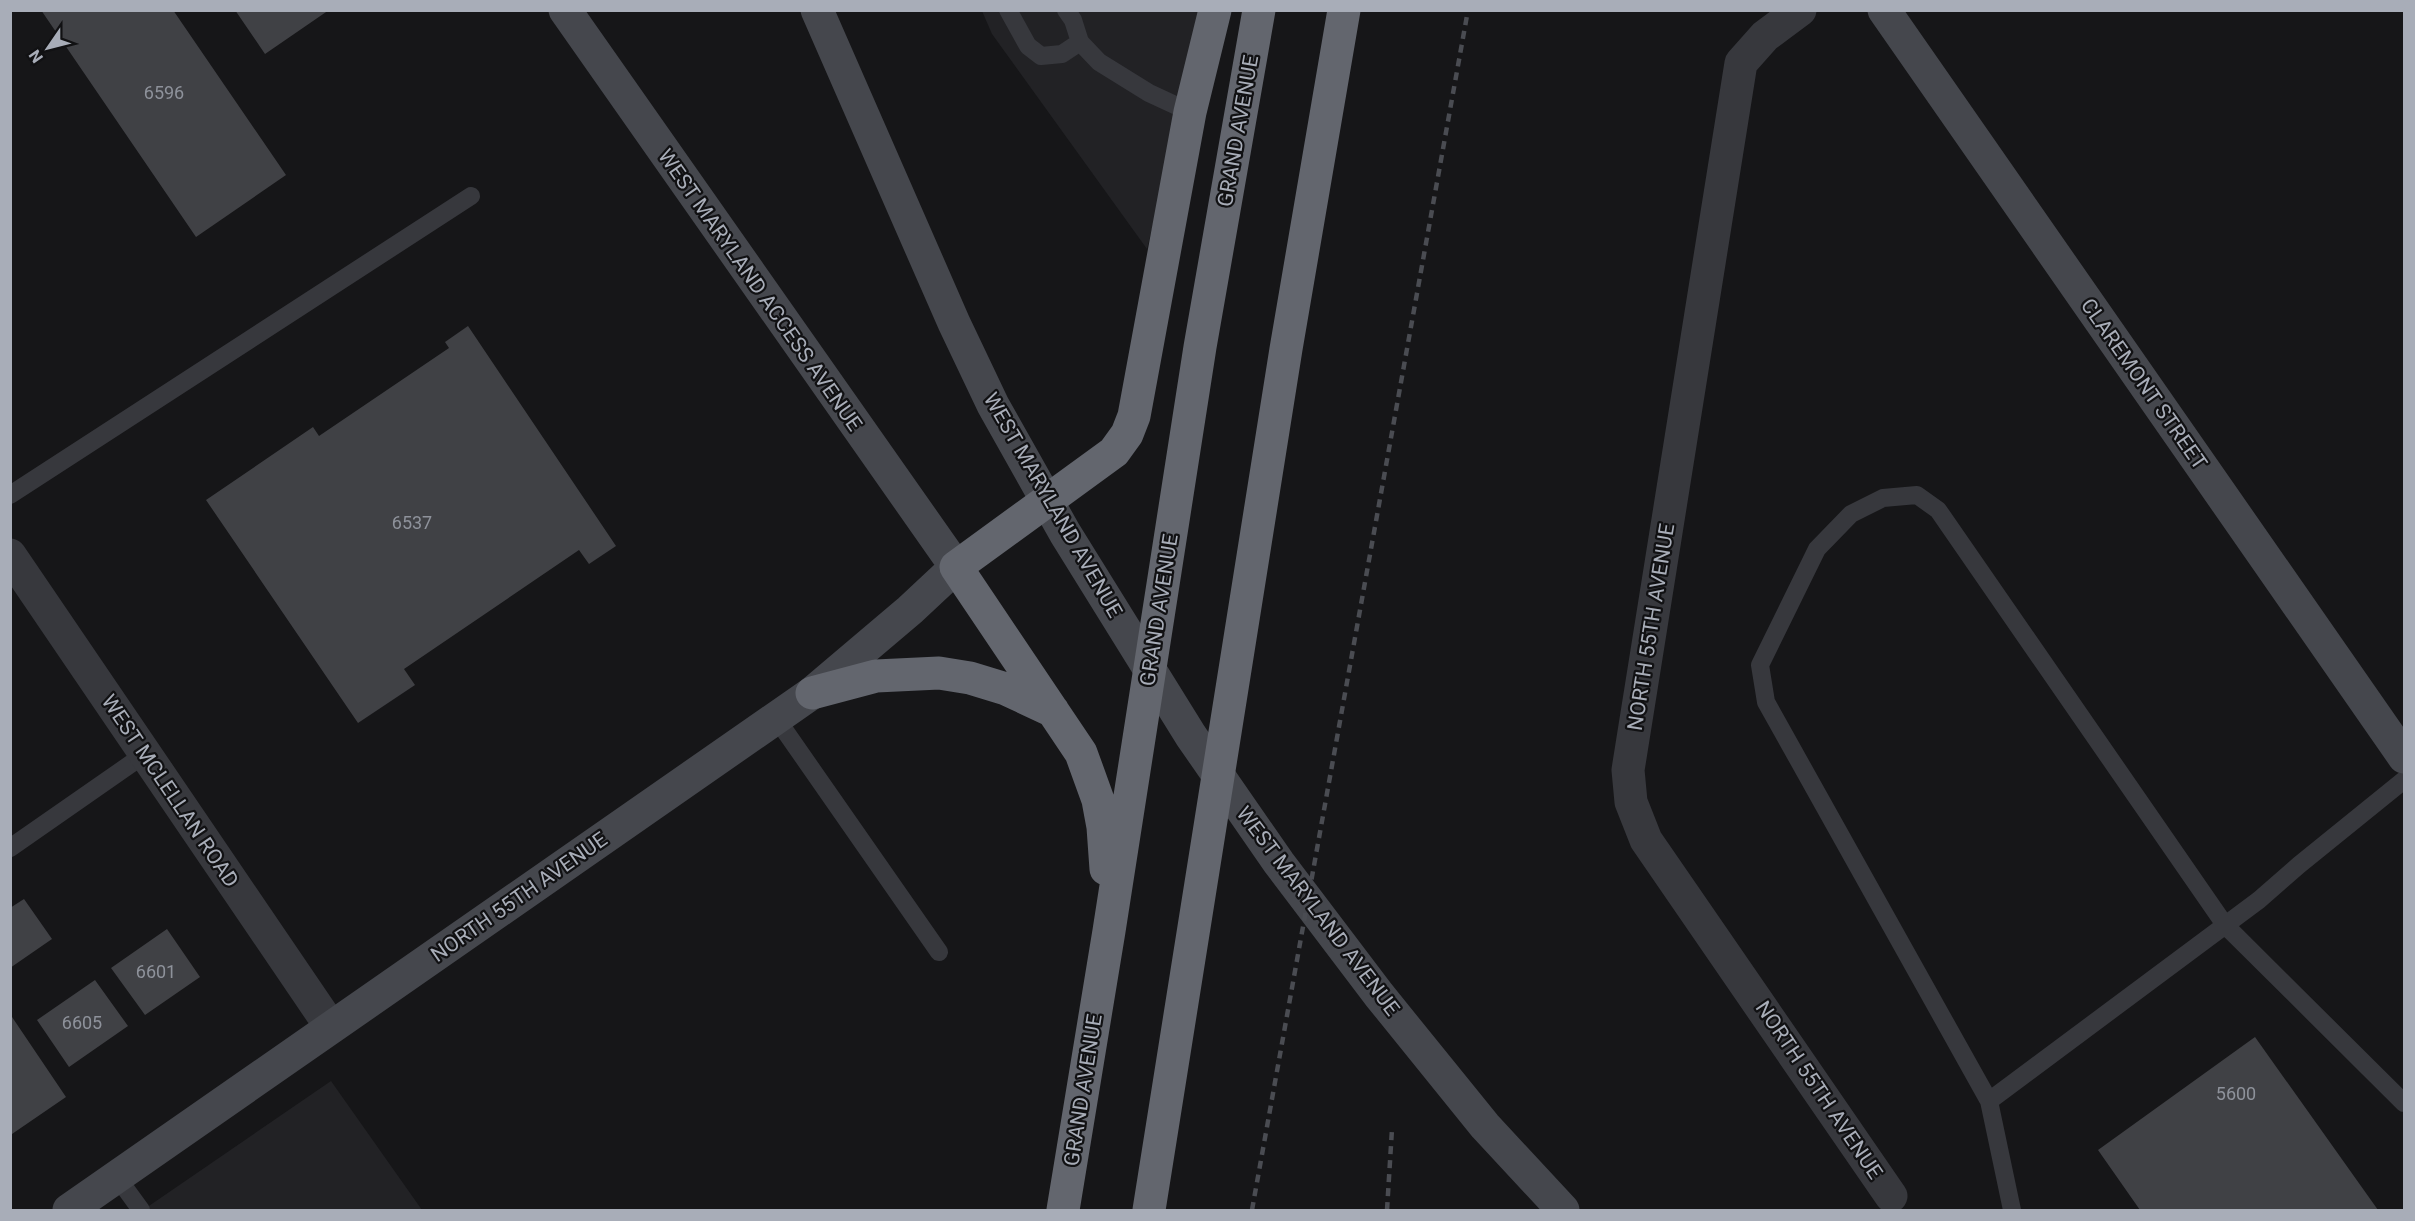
<svg xmlns="http://www.w3.org/2000/svg" width="2415" height="1221" font-family="Roboto,sans-serif">
	<style>
		.built { fill: #222225 }
		.building { fill: #404145 }
		.lines { fill: none; stroke-linecap: round; stroke-linejoin: round }
		.lane { stroke: #37383d; stroke-width: 18 }
		.street { stroke: #37383d; stroke-width: 33 }
		.secondary { stroke: #45474d; stroke-width: 33 }
		.highway { stroke: #63666e; stroke-width: 33 }
		.rail { stroke: #4a4c52; stroke-width: 4.5; stroke-dasharray: 8 6; stroke-linecap: butt }
		.labels { text-anchor: middle; stroke-width: 4.5; stroke-linejoin: round; paint-order: stroke }
		.number-label { font-size: 18px; fill: #8e929b }
		.street-label { font-size: 21px; fill: #a8adb8; stroke: #111113 }
	</style>
	<rect width="100%" height="100%" fill="#161618"/>
	<path class="built" d="M982,11h223l-58,238 -155,-215z
		M331,1081l91,129h-279z"/>
	<path class="building" d="M41,10h132l113,165 -90,62z
		M235,10h94l-64,44z
		M468,326l148,220 -27,18 -10,-14 -175,119 11,16 -57,38 -152,-223 107,-73 6,9 130,-88 -4,-6z
		M24,899l28,40 -42,29v-60z
		M167,929l33,48 -55,38 -34,-47z
		M95,980l33,46 -59,41 -32,-47z
		M10,1014l56,83 -54,37 -2,-2z
		M2255,1037l123,173h-238l-42,-60z"/>
	<g class="lines">
		<path class="lane" d="M1008,10l20,36 13,10 21,-2 18,-12 -7,-22 -7,-10
			M1080,42l19,20 50,31 41,19
			M10,495l461,-299
			M776,718l163,234
			M10,848l135,-94
			M1989,1101l-223,-399 -6,-37 57,-116 34,-35 32,-16 34,-3 21,15 287,415 179,178
			M117,1177l24,33
			M2012,1210l-23,-109 270,-201 40,-35 105,-85"/>
		<path class="street" d="M1800,10l-35,26 -24,27 -113,707 3,32 15,38 245,356
			M10,555l321,472"/>
		<path class="secondary" d="M817,10l137,313 39,82 72,128 126,203 88,127 100,132 106,131 78,84
			M1884,10l520,747
			M69,1210l743,-517 98,-83 46,-43 -391,-557"/>
		<path class="highway" d="M812,693l64,-17 63,-3 31,5 36,11 47,22
			M1106,869l-3,-42 -5,-27 -17,-47 -125,-186 158,-115 13,-18 7,-18 56,-304 25,-102
			M1063,1210l46,-279 91,-584 59,-337
			M1149,1210l137,-861 58,-339"/>
		<path class="rail" d="M1252,1210l216,-1200
			M1387,1210l5,-81"/>
	</g>
	<g class="labels">
		<g class="number-label">
			<text x="164" y="99">6596</text>
			<text x="412" y="529">6537</text>
			<text x="156" y="978">6601</text>
			<text x="82" y="1029">6605</text>
			<text x="2236" y="1100">5600</text>
		</g>
		<g class="street-label">
			<text transform="translate(1238 131) rotate(-80)" y="7">GRAND AVENUE</text>
			<text transform="translate(760 290) rotate(55)" y="7">WEST MARYLAND ACCESS AVENUE</text>
			<text transform="translate(2144 384) rotate(55)" y="7">CLAREMONT STREET</text>
			<text transform="translate(1053 505) rotate(60)" y="7">WEST MARYLAND AVENUE</text>
			<text transform="translate(1159 610) rotate(-81)" y="7">GRAND AVENUE</text>
			<text transform="translate(1651 627) rotate(-81)" y="7">NORTH 55TH AVENUE</text>
			<text transform="translate(170 791) rotate(56)" y="7">WEST MCLELLAN ROAD</text>
			<text transform="translate(519 897) rotate(-35)" y="7">NORTH 55TH AVENUE</text>
			<text transform="translate(1318 911) rotate(53)" y="7">WEST MARYLAND AVENUE</text>
			<text transform="translate(1083 1090) rotate(-81)" y="7">GRAND AVENUE</text>
			<text transform="translate(1819 1090) rotate(56)" y="7">NORTH 55TH AVENUE</text>
		</g>
	</g>
	<rect width="2415" height="1221" fill="none" stroke="#a8adb8" stroke-width="24"/>
	<g transform="translate(48 48) rotate(235)" stroke="#111113" stroke-width="4.5" paint-order="stroke">
	<path d="M0-4.5L10 22L0 15L-10 22Z" fill="#a8adb8"/>
	<text y="-9" font-size="16" font-weight="bold" text-anchor="middle" fill="#a8adb8">N</text>
	</g>
</svg>
